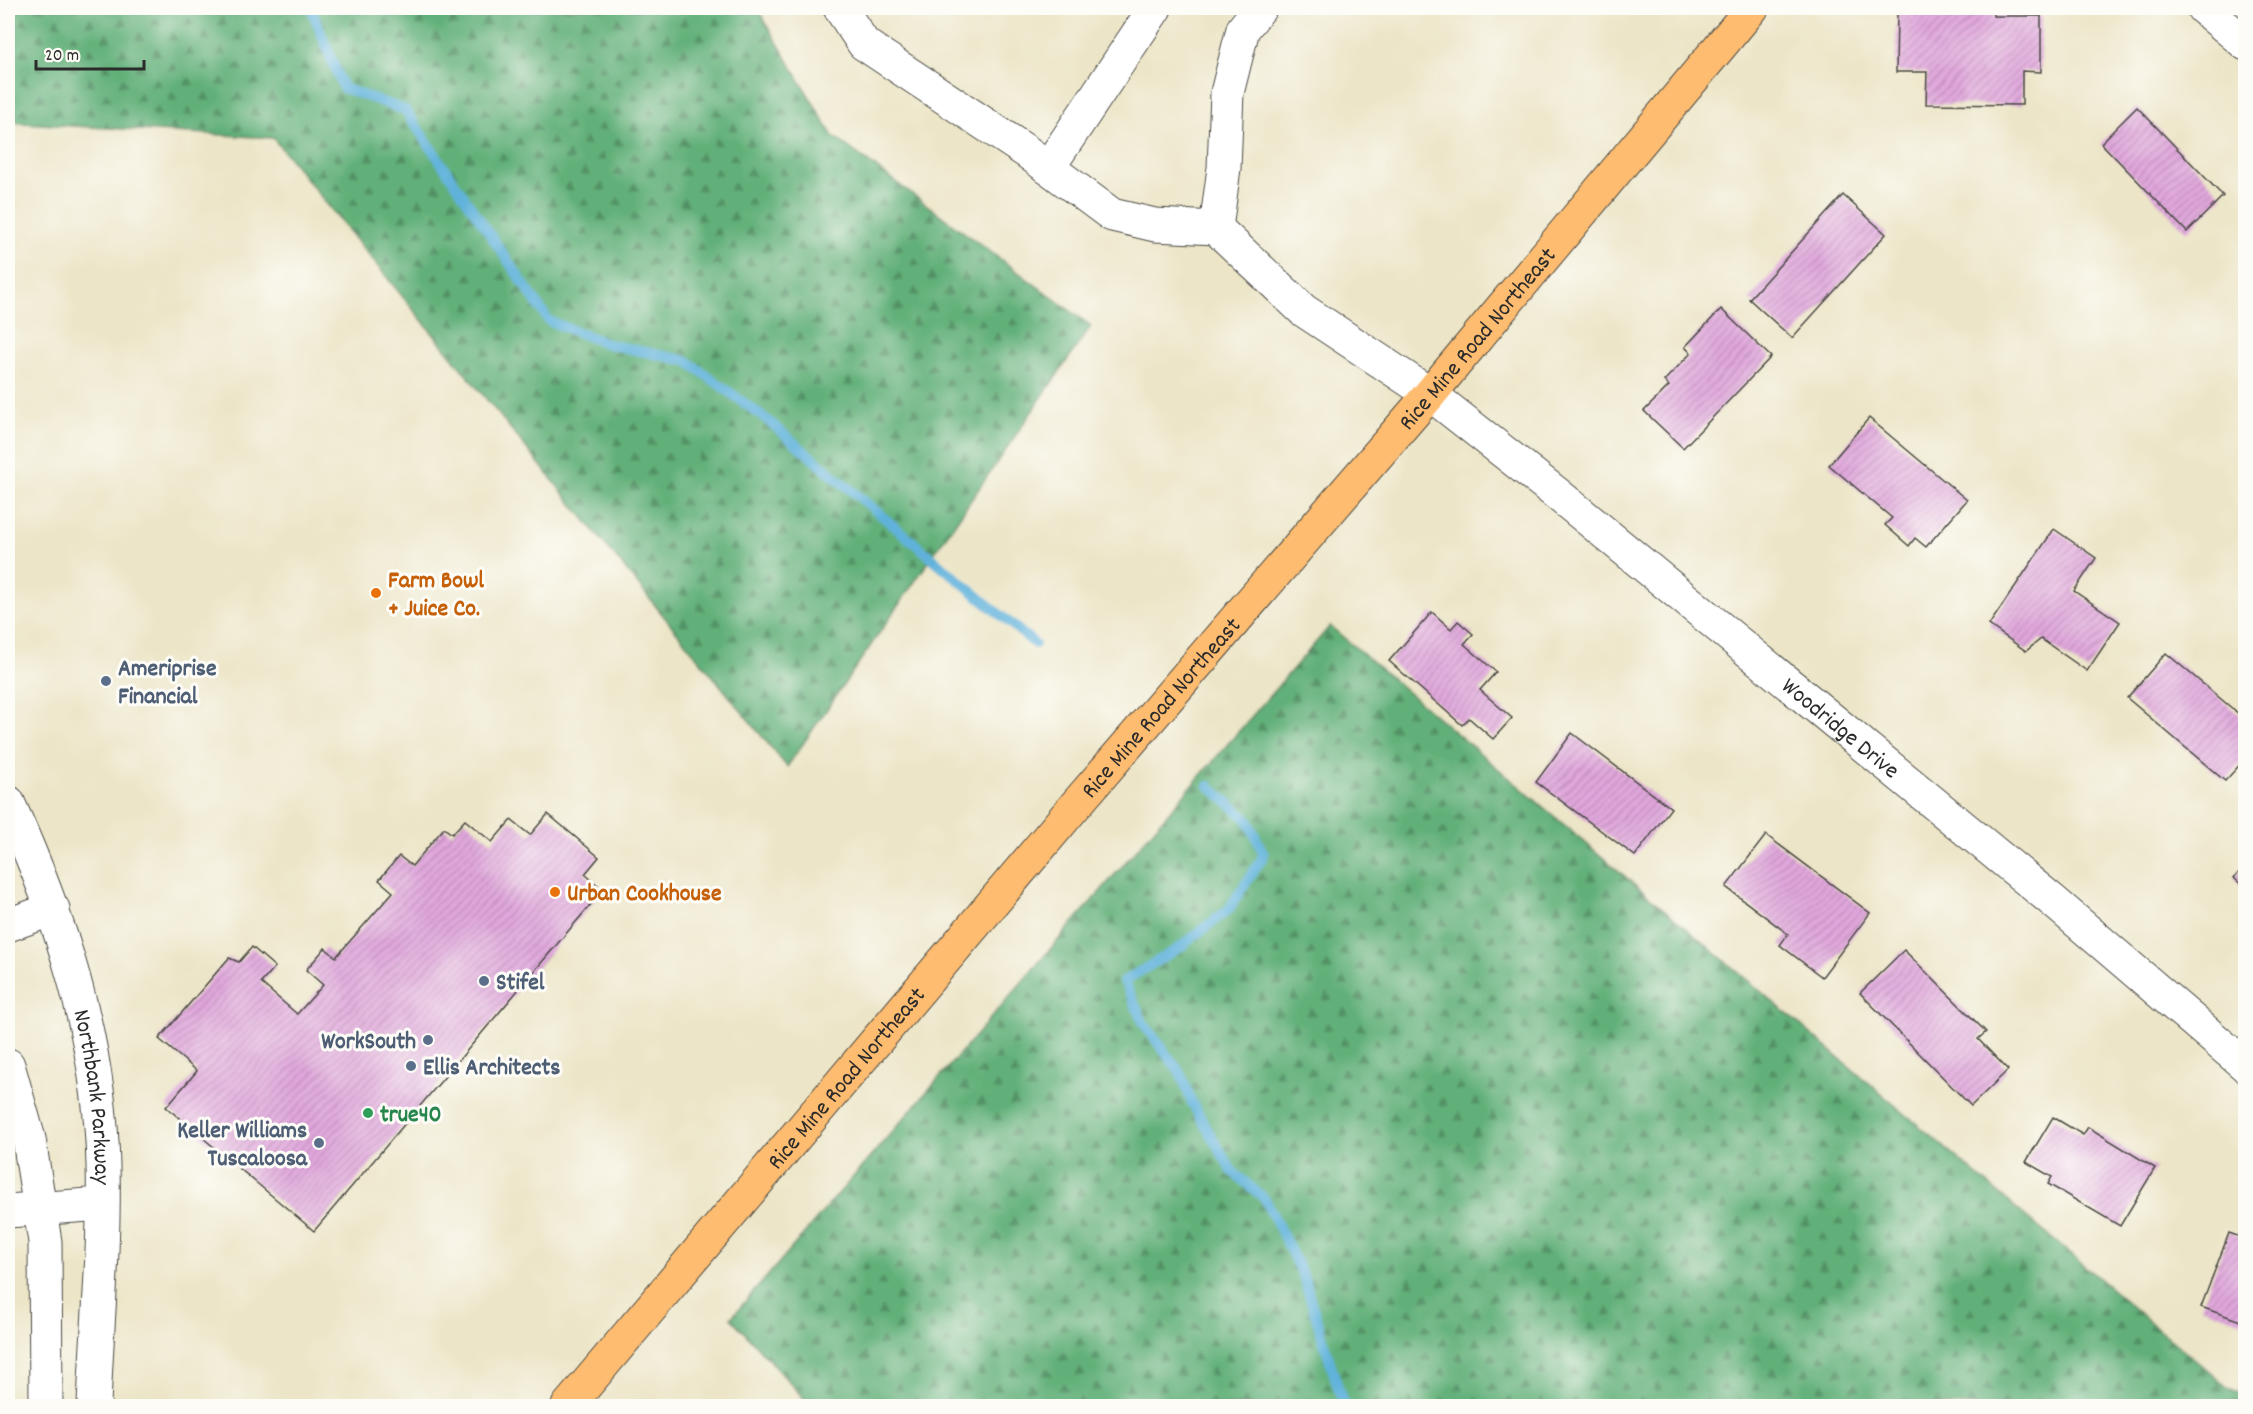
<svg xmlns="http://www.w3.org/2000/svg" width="2253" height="1414" font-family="Dekko,sans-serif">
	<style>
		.forest { fill: url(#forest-firs); stroke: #466e52; stroke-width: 1.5 }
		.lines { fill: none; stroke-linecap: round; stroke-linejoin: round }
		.stream { stroke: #60b2db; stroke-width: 10 }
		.building { fill: url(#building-hatch) }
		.minor-casing { stroke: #484742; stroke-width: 35 }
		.major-casing { stroke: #484742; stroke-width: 35 }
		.minor { stroke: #fff; stroke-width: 33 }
		.major { stroke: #febc70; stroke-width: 33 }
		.food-dot { fill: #e8710a; stroke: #fdfcf7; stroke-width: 2 }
		.service-dot { fill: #5c6f8a; stroke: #fdfcf7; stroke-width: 2 }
		.leisure-dot { fill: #2e9e5b; stroke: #fdfcf7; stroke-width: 2 }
		.labels { text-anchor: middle; stroke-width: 6; stroke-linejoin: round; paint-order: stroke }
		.street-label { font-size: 24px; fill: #2b2b2b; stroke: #fdfcf7 }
		.food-label { font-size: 24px; font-weight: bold; fill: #c56008; stroke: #fdfcf7; text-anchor: start }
		.service-label { font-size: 24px; font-weight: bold; fill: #4e5e75; stroke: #fdfcf7; text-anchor: start }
		.leisure-label { font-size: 24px; font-weight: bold; fill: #27864d; stroke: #fdfcf7; text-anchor: start }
	</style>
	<defs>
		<pattern id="forest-firs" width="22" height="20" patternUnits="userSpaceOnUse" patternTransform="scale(1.5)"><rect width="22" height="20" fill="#62b079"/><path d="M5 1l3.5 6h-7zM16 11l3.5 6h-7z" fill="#518f63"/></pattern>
		<pattern id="building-hatch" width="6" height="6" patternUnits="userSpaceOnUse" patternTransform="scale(1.5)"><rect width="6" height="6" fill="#e1a8dd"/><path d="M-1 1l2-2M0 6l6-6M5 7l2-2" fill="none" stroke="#b789b3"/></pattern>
	</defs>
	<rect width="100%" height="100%" fill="#fdfcf7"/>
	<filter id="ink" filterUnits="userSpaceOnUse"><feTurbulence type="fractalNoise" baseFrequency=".0167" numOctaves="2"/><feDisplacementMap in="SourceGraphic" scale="12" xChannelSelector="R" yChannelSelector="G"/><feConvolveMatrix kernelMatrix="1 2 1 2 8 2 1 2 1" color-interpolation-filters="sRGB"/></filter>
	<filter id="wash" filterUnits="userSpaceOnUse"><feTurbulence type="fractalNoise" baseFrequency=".008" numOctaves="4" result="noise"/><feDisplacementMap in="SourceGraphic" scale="24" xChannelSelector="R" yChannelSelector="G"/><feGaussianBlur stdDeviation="1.35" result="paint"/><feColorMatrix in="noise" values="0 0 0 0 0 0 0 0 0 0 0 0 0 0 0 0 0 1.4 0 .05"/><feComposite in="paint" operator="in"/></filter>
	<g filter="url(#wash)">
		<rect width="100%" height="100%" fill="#ece5c7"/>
		<path class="forest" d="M8,8h749l75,127 259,191 -304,441 -514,-629 -265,-16z
			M1330,626l898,762 17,7v11h-1434l-80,-88z"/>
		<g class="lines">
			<path class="stream" d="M311,8l32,80 62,22 144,211 59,23 79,17 79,58 269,225
				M1209,786l39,34 16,35 -35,54 -50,39 -55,33 20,43 37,50 11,29 40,68 33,28 38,77 41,130"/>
		</g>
		<g id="blocks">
			<path class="building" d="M1948,8h45v8h48v56l-19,-1v34l-96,-1 1,-32h-31l1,-59 50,1z
				M2137,107l86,89 -36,36 -86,-89z
				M1843,195l43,39 -94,104 -43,-39z
				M1721,309l50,48 -88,91 -39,-37 25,-25 -5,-5 27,-28 -6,-6z
				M1869,418l98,82 -41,47 -11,-9 -6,8 -24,-21 7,-7 -63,-53z
				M2054,529l42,29 -22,33 46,31 -33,49 -46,-32 -15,12 -37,-26z
				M1432,612l19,17 7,-8 15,13 -9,10 32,28 -16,18 32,28 -19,21 -24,-21 -7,7 -73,-64z
				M2166,653l80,67v38l-21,23 -98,-83z
				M1572,733l99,75 -36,48 -99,-74z
				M548,814l51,43 -14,17 18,16 -289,341 -148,-124 31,-36 -38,-32 70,-81 10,4 13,-15 23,20 -14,16 36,31 26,-29 -17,-15 19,-22 11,9 57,-65 -14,-12 20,-24 13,10 32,-38 8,6 13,-14 27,22 19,-22 19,15z
				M1766,835l104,78 -48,64 -42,-32 8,-11 -62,-47z
				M2246,865v24l-12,-11z
				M1904,950l82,82 -8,7 30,31 -37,36 -111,-113z
				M2053,1117l30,18 5,-8 67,41 -35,58 -72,-42 4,-7 -26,-15z
				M2229,1233l17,6v84l-45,-16z"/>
		</g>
	</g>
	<g filter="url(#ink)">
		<use href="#blocks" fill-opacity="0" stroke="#484742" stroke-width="1.5"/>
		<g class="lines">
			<g class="minor-casing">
				<g id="minor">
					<path id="s1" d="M840,8l24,36 163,108 85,63 43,10 61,3 87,82 127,84 126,99 497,408 193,165"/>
					<path d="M2203,8l43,36"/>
					<path d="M1048,168l107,-160"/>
					<path d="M1216,228l8,-60 3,-75 16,-64 17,-21"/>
					<path id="s2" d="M8,802c52,114 92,236 95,363 2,80 -6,161 -9,241"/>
					<path d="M8,925l45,-16"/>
					<path d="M8,1065l21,74 16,103 1,164"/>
					<path d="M8,1211l94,-7"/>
				</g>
			</g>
			<g class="major-casing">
				<g id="major">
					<path id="s3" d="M568,1406l505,-598 357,-414 322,-386"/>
				</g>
			</g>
			<use href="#minor" class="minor"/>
			<use href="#major" class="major"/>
		</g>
	</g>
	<g class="food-dot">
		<circle cx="376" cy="593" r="6"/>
		<circle cx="555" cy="892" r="6"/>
	</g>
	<g class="service-dot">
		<circle cx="106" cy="681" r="6"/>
		<circle cx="484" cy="981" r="6"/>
		<circle cx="428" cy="1040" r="6"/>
		<circle cx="411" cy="1066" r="6"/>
		<circle cx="319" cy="1143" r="6"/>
	</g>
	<circle class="leisure-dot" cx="368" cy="1113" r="6"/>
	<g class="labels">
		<g class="street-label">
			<text dy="8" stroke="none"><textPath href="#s3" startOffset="1402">Rice Mine Road Northeast</textPath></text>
			<text dy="8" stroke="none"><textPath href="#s3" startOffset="916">Rice Mine Road Northeast</textPath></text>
			<text dy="8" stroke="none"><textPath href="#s1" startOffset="1251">Woodridge Drive</textPath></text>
			<text dy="8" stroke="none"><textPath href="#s3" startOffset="430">Rice Mine Road Northeast</textPath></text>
			<text dy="8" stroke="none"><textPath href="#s2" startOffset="309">Northbank Parkway</textPath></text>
		</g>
		<g class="food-label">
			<text x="388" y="587">Farm Bowl<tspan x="388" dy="28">+ Juice Co.</tspan></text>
			<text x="567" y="900">Urban Cookhouse</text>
		</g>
		<g class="service-label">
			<text x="118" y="675">Ameriprise<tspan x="118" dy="28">Financial</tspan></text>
			<text x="496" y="989">Stifel</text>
			<text x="416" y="1048" text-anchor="end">WorkSouth</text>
			<text x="423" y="1074">Ellis Architects</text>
			<text x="307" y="1137" text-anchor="end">Keller Williams<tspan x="307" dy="28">Tuscaloosa</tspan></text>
		</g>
		<g class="leisure-label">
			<text x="380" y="1121">true40</text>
		</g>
	</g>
	<rect width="2253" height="1414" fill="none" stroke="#fdfcf7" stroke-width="30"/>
	<path d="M36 60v9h108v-9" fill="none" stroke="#2b2b2b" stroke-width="3"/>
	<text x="45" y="60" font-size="18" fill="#2b2b2b" stroke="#fdfcf7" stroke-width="4.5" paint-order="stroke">20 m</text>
</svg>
